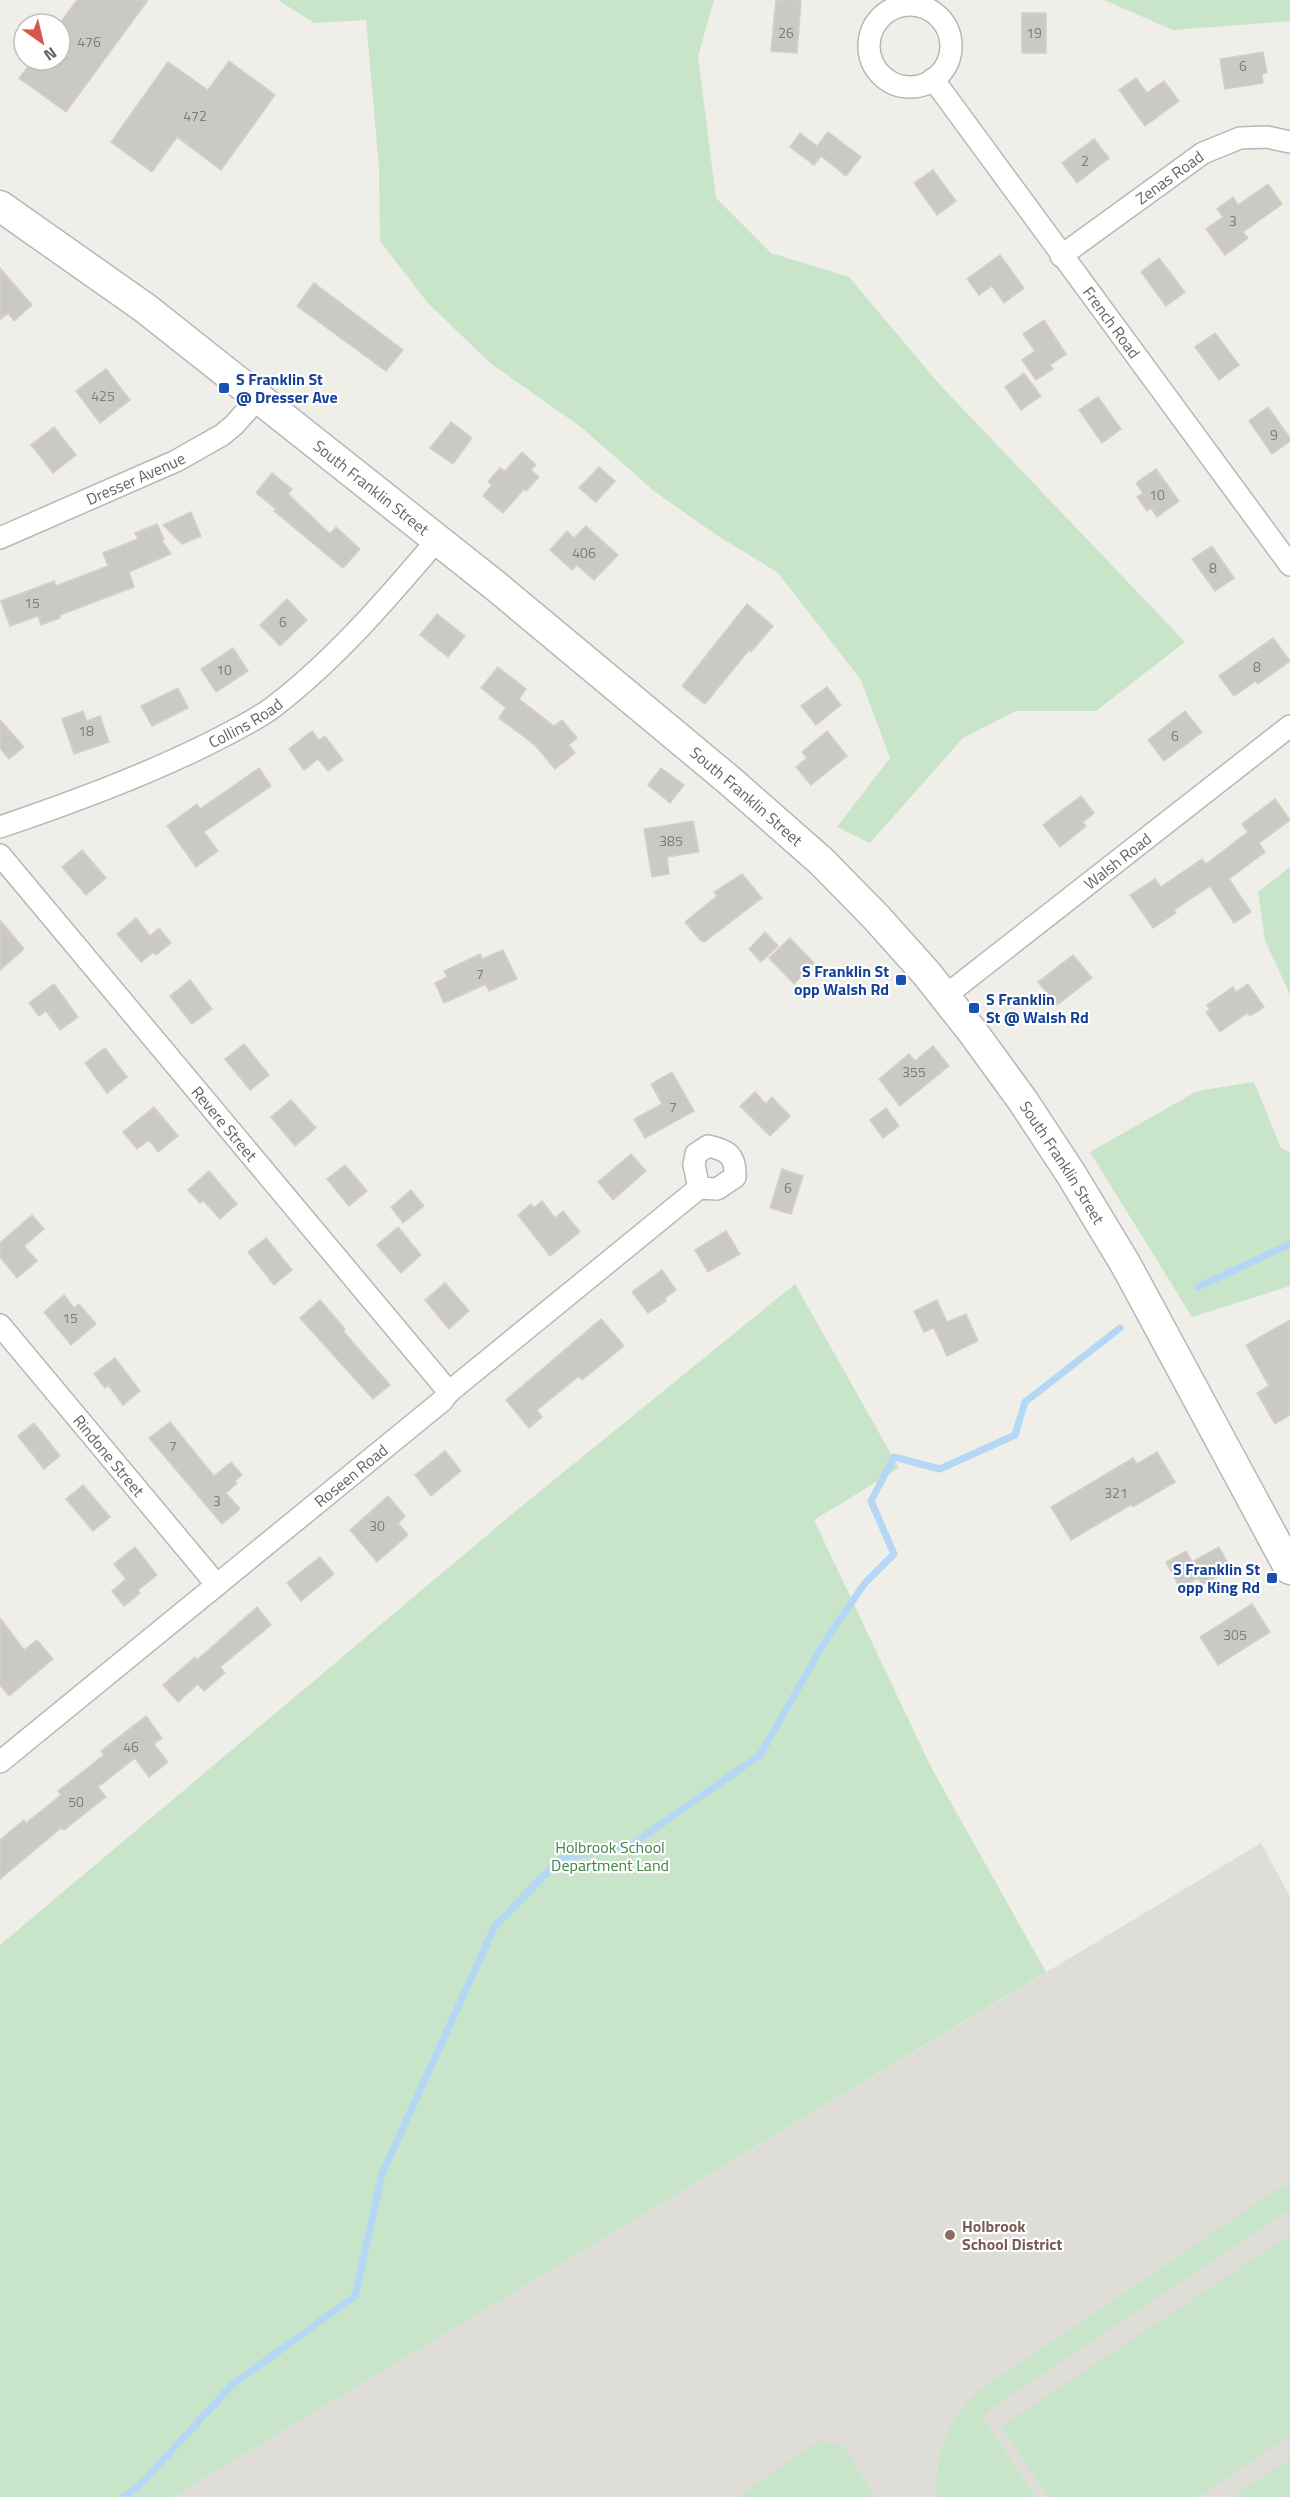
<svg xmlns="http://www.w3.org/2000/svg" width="1290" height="2497" font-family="'Titillium Web',sans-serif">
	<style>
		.education { fill: #dfddd7 }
		.green { fill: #c8e4c9 }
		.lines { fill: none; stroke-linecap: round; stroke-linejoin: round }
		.stream { stroke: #b3d7f5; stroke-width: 7 }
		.building { fill: #cbc9c4; stroke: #d4d0c7; stroke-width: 1.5 }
		.minor-casing { stroke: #b5b7bb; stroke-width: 24 }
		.secondary-casing { stroke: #b4b7bb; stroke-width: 33 }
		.minor { stroke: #fff; stroke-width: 21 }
		.secondary { stroke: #fff; stroke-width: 30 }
		.transit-dot { fill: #1a4fb4; stroke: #fff; stroke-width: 2 }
		.education-dot { fill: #8d6e63; stroke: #fff; stroke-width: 2 }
		.labels { text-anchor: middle; stroke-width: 4.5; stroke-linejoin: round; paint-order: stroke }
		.number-label { font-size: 14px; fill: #7b7c7e }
		.street-label { font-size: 16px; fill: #606266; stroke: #fff }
		.transit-label { font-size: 16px; font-weight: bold; fill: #164399; stroke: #fff; text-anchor: start }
		.park-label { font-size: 16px; fill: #418446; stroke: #fff }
		.education-label { font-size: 16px; font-weight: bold; fill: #785e54; stroke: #fff; text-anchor: start }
	</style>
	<rect width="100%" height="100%" fill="#f0eee8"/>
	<path class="education" d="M1261,1843l29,54v600h-1116z"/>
	<path class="green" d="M278,0h436l-16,56 18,142 55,55 78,24 91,108 245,257 -89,69h-80l-53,27 -93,105 -33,-16 53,-69 -29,-78 -83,-107 -63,-39 -61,-43 -73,-64 -91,-64 -63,-61 -47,-61 -1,-73 -13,-148 -52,3z
		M1104,0h186v21l-117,9z
		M1290,867v128l-25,-55 -7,-48z
		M1254,1082l27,66 9,4v134l-98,31 -102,-165 107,-61z
		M795,1284l104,184 -85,52 117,247 115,205 -872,525h-174v-552l517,-435z
		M1290,2184v26l-302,201 -5,7 53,79h-100c-1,-42 12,-75 41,-105l298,-201z
		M1290,2235v200l-92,62h-150l-47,-70z
		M819,2440l24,6 32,51h-137z
		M1290,2459v36l-3,2h-54z"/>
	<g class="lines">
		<path class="stream" d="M1198,1287l92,-43
			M124,2497l16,-12 92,-100 123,-89 27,-122 113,-248 66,-68 69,-12 130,-91 67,-117 38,-55 29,-29 -23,-53 23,-44 46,12 75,-34 10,-33 95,-74"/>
	</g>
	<path class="building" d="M77,0h71l-82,112 -47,-34 14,-18h27v-37z
		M776,0h25l-4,53 -26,-2z
		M1022,13h24v40h-24z
		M1263,52l4,21 -5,1 1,9 -38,6 -5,-30z
		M229,61l46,34 -54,75 -44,-33 -25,35 -41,-30 57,-80 40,28z
		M1136,78l11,15 17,-12 15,20 -34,25 -26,-36z
		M828,132l33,25 -15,19 -25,-20 -7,9 -24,-18 10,-14 17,13z
		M1094,139l15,19 -32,25 -15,-20z
		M933,170l23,31 -19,14 -23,-32z
		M1268,184l14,20 -39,28 5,6 -23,17 -19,-26 17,-12 -6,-8 16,-12 5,8z
		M1000,255l24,33 -20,15 -12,-17 -13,9 -12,-16z
		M1159,258l26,34 -19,14 -25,-34z
		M0,268l32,37 -18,16 -6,-8 -8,7z
		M314,283l89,67 -17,21 -89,-65z
		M1044,320l22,34 -16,11 3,4 -17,11 -14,-20 13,-9 -12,-17z
		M1215,333l24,32 -20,15 -24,-33z
		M106,369l24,31 -30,23 -24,-32z
		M1024,373l17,23 -20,14 -16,-23z
		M1098,397l23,32 -19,14 -23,-33z
		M1268,407l22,31v3l-18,13 -23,-33z
		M451,422l21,16 -19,26 -23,-16z
		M54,427l22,28 -23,18 -22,-28z
		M522,452l14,13 -5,5 8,7 -13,14 -2,-2 -21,24 -20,-17 9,-11 -4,-3 12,-14 5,3z
		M599,467l16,14 -19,21 -17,-14z
		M1156,469l23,32 -22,16 -6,-9 -4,3 -10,-14 6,-4 -7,-10z
		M272,473l20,16 -4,5 42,40 6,-7 24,22 -17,19 -69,-57 2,-2 -20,-16z
		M191,512l10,24 -19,8 -19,-19z
		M157,524l7,15 -2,2 9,13 -42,18 5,15 -74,28v3l-19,7 -3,-9 -28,10 -9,-25 53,-20 2,5 52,-20 -5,-13 35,-14 -3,-6z
		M586,526l32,29 -24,25 -17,-15 -5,5 -22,-20 17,-19 7,7z
		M1212,546l22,32 -19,13 -23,-32z
		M287,599l20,21 -27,26 -20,-21z
		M747,604l26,22 -22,26 -2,-2 -44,54 -23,-18z
		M437,614l28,22 -17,21 -28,-22z
		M1273,638l17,23 -32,23 -2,-3 -22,15 -15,-20z
		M233,648l15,23 -32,21 -15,-23z
		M498,667l28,22 -7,10 35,27 8,-6 15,18 -8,7 6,8 -20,16 -20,-24 -36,-27 7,-10 -25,-20z
		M827,687l14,18 -25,20 -15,-19z
		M178,688l10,20 -36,18 -11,-20z
		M83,711l4,10 13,-5 9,26 -35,12 -12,-35z
		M1185,711l17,21 -38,29 -16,-21z
		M0,720l24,27 -15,12 -9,-11z
		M312,731l7,9 6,-4 18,24 -15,11 -10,-12 -14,11 -15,-21z
		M827,731l20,25 -36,29 -15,-18 11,-9 -5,-6z
		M259,768l12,18 -67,46 14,19 -22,16 -29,-41 30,-22 3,5z
		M661,768l23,17 -14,18 -22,-18z
		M1081,796l13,17 -11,9 3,4 -26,21 -17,-22z
		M1275,799l15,21 -31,23 6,9 -36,27 22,33 -17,11 -24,-37 -36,24 2,3 -23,15 -23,-33 25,-16 6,8 41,-28 4,5 42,-32 -6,-8z
		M693,821l6,31 -32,5 2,17 -17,3 -8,-48z
		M82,850l24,28 -20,17 -24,-28z
		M742,874l20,24 -58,44 -4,-2 -15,-18 32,-26 -3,-4z
		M136,918l14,18 9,-8 12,15 -15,12 -2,-3 -13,10 -24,-28z
		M0,920l24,29 -24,21z
		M765,932l13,14 -17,16 -12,-13z
		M790,938l24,25 -20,21 -25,-26z
		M503,950l14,29 -28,12 -3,-7 -42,19 -9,-20 12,-6 -3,-6 36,-17 2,5z
		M1073,955l19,23 -35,27 -19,-23z
		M190,980l22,29 -20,15 -22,-28z
		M54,984l24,33 -18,13 -14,-19 -7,5 -10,-13z
		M1248,984l16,23 -14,9 -3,-3 -27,19 -14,-20 4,-2 -3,-5 26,-18 3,5z
		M244,1044l25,31 -19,15 -25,-31z
		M933,1046l16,20 -49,40 -21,-27 30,-25 6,7z
		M105,1048l22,29 -20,16 -22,-30z
		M672,1072l22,39 -49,27 -11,-19 28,-15 -11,-20z
		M755,1092l11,12 6,-7 18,19 -20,20 -30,-30z
		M291,1100l25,28 -21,18 -24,-29z
		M154,1107l24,29 -20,16 -9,-12 -12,9 -14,-17z
		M886,1108l13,18 -16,12 -13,-18z
		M631,1154l15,17 -33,29 -15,-18z
		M345,1165l22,26 -18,15 -22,-27z
		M782,1169l21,7 -12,38 -21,-6z
		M209,1171l28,33 -17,15 -17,-19 -3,3 -12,-13z
		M411,1190l13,16 -21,17 -12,-16z
		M542,1201l13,17 8,-7 17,21 -30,24 -32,-41 13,-11 3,4z
		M32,1215l12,14 -20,17 13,15 -20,17 -17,-21v-14z
		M398,1227l23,28 -20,18 -24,-28z
		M726,1231l14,23 -32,18 -13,-22z
		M266,1238l26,32 -18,15 -26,-33z
		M662,1270l14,20 -11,8 1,3 -18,12 -16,-21z
		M445,1283l24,28 -20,18 -24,-29z
		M64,1295l10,13 5,-4 17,20 -25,21 -27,-33z
		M320,1300l25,29 -2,2 47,54 -17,14 -73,-81z
		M937,1300l10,22 19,-8 12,27 -31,15 -13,-28 4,-2 -14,6 -10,-21z
		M601,1319l23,27 -42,34 -3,-4 -42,34 5,7 -13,11 -23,-28z
		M1290,1320v95l-15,9 -18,-31 12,-7 -23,-41z
		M115,1358l25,33 -17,14 -15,-20 -3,3 -11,-14z
		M170,1422l44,54 17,-14 11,13 -7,6 2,2 -11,10 14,16 -18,15 -73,-86z
		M34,1423l26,33 -16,13 -26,-33z
		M445,1451l16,20 -30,25 -16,-21z
		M1157,1452l18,30 -42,25 -1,-3 -61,36 -20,-33 82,-49 4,6z
		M83,1485l27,32 -17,14 -27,-32z
		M388,1496l17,20 -7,7 10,12 -31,27 -27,-32z
		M135,1547l22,28 -19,15 2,3 -16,13 -12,-15 14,-12 -12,-15z
		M1219,1547l12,22 -29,16 -4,-7 -18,10 -14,-26 20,-11 6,11z
		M320,1557l14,17 -33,27 -14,-18z
		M1252,1604l18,28 -52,33 -18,-28z
		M257,1607l14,18 -51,42 5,6 -21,18 -6,-7 -20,18 -15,-17 32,-28 2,3z
		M0,1618l24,32 13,-10 16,19 -44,37 -9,-11z
		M146,1716l16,22 -8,6 14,18 -19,15 -14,-19 -37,29 8,10 -42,33 -3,-2 -61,51v-39l24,-20 2,3 35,-28 -3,-4 46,-36 -3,-4z"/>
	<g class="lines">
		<g class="minor-casing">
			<g id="minor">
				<circle cx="910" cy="46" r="41"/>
				<path id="s1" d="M933,79l357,486"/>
				<path id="s2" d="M1061,256l142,-103 37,-15 27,-1 23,5"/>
				<path id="s3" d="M0,538l176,-77 46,-26 12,-10 25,-28"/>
				<path id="s4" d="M0,827c71,-24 142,-50 208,-83 21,-11 45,-22 64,-36 63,-48 115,-109 166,-169"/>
				<path id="s5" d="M0,855l449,537"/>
				<path id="s6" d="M945,996l345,-270"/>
				<path id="s7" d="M0,1325l217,260"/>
				<path id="s8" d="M0,1762l442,-361 7,-9 250,-204 18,1 18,-12c1,-22 -8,-27 -27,-31l-12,8 -2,11 5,23"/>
			</g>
		</g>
		<g class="secondary-casing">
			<g id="secondary">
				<path id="s9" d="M0,206l145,102 352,279 233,194 91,80 55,56 51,57 45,57 51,70 48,73 55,91 164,304"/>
			</g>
		</g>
		<use href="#minor" class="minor"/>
		<use href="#secondary" class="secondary"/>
	</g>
	<g class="transit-dot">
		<rect x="218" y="382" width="12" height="12" rx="3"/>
		<rect x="895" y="974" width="12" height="12" rx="3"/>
		<rect x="968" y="1002" width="12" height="12" rx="3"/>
		<rect x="1266" y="1572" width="12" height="12" rx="3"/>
	</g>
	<circle class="education-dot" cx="950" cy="2235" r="6"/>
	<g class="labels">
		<g class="number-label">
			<text x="786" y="38">26</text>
			<text x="1034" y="38">19</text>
			<text x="89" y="47">476</text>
			<text x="1243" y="71">6</text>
			<text x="195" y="121">472</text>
			<text x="1085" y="166">2</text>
			<text x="1233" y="226">3</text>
			<text x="103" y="401">425</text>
			<text x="1274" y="440">9</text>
			<text x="1157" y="500">10</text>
			<text x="584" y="558">406</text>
			<text x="1213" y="573">8</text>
			<text x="32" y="608">15</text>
			<text x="283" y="627">6</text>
			<text x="1257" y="672">8</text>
			<text x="224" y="675">10</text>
			<text x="86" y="736">18</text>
			<text x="1175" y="741">6</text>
			<text x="671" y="846">385</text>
			<text x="480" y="979">7</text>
			<text x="914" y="1077">355</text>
			<text x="673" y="1112">7</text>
			<text x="788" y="1193">6</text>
			<text x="70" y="1323">15</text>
			<text x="173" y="1451">7</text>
			<text x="1116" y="1498">321</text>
			<text x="217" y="1506">3</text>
			<text x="377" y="1531">30</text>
			<text x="1235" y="1640">305</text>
			<text x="131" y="1752">46</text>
			<text x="76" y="1807">50</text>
		</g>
		<g class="street-label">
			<text dy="6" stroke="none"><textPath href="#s2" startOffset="134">Zenas Road</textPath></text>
			<text dy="6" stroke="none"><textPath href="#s1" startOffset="302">French Road</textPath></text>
			<text dy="6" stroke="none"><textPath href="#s3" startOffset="148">Dresser Avenue</textPath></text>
			<text dy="6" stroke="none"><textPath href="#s9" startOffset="466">South Franklin Street</textPath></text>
			<text dy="6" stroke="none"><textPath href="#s4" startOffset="267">Collins Road</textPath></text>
			<text dy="6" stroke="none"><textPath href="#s9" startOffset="952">South Franklin Street</textPath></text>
			<text dy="6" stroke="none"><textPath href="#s6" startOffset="219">Walsh Road</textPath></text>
			<text dy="6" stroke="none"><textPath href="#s5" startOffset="350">Revere Street</textPath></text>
			<text dy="6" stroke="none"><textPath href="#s9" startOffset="1438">South Franklin Street</textPath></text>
			<text dy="6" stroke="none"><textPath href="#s7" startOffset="170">Rindone Street</textPath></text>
			<text dy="6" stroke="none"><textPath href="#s8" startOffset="453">Roseen Road</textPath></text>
		</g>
		<g class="transit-label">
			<text x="236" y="385">S Franklin St<tspan x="236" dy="18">@ Dresser Ave</tspan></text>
			<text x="889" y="977" text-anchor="end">S Franklin St<tspan x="889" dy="18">opp Walsh Rd</tspan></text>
			<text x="986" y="1005">S Franklin<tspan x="986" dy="18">St @ Walsh Rd</tspan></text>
			<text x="1260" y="1575" text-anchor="end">S Franklin St<tspan x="1260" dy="18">opp King Rd</tspan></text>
		</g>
		<g class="park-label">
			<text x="610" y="1853">Holbrook School<tspan x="610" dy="18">Department Land</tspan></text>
		</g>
		<g class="education-label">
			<text x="962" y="2232">Holbrook<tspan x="962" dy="18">School District</tspan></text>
		</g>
	</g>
	<g transform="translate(42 42) rotate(146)"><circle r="28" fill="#ffffff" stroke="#bfc0c2" stroke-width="1.5"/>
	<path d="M0-4.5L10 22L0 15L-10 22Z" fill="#d55749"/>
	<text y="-9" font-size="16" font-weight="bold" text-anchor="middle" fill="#606266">N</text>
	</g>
</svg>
